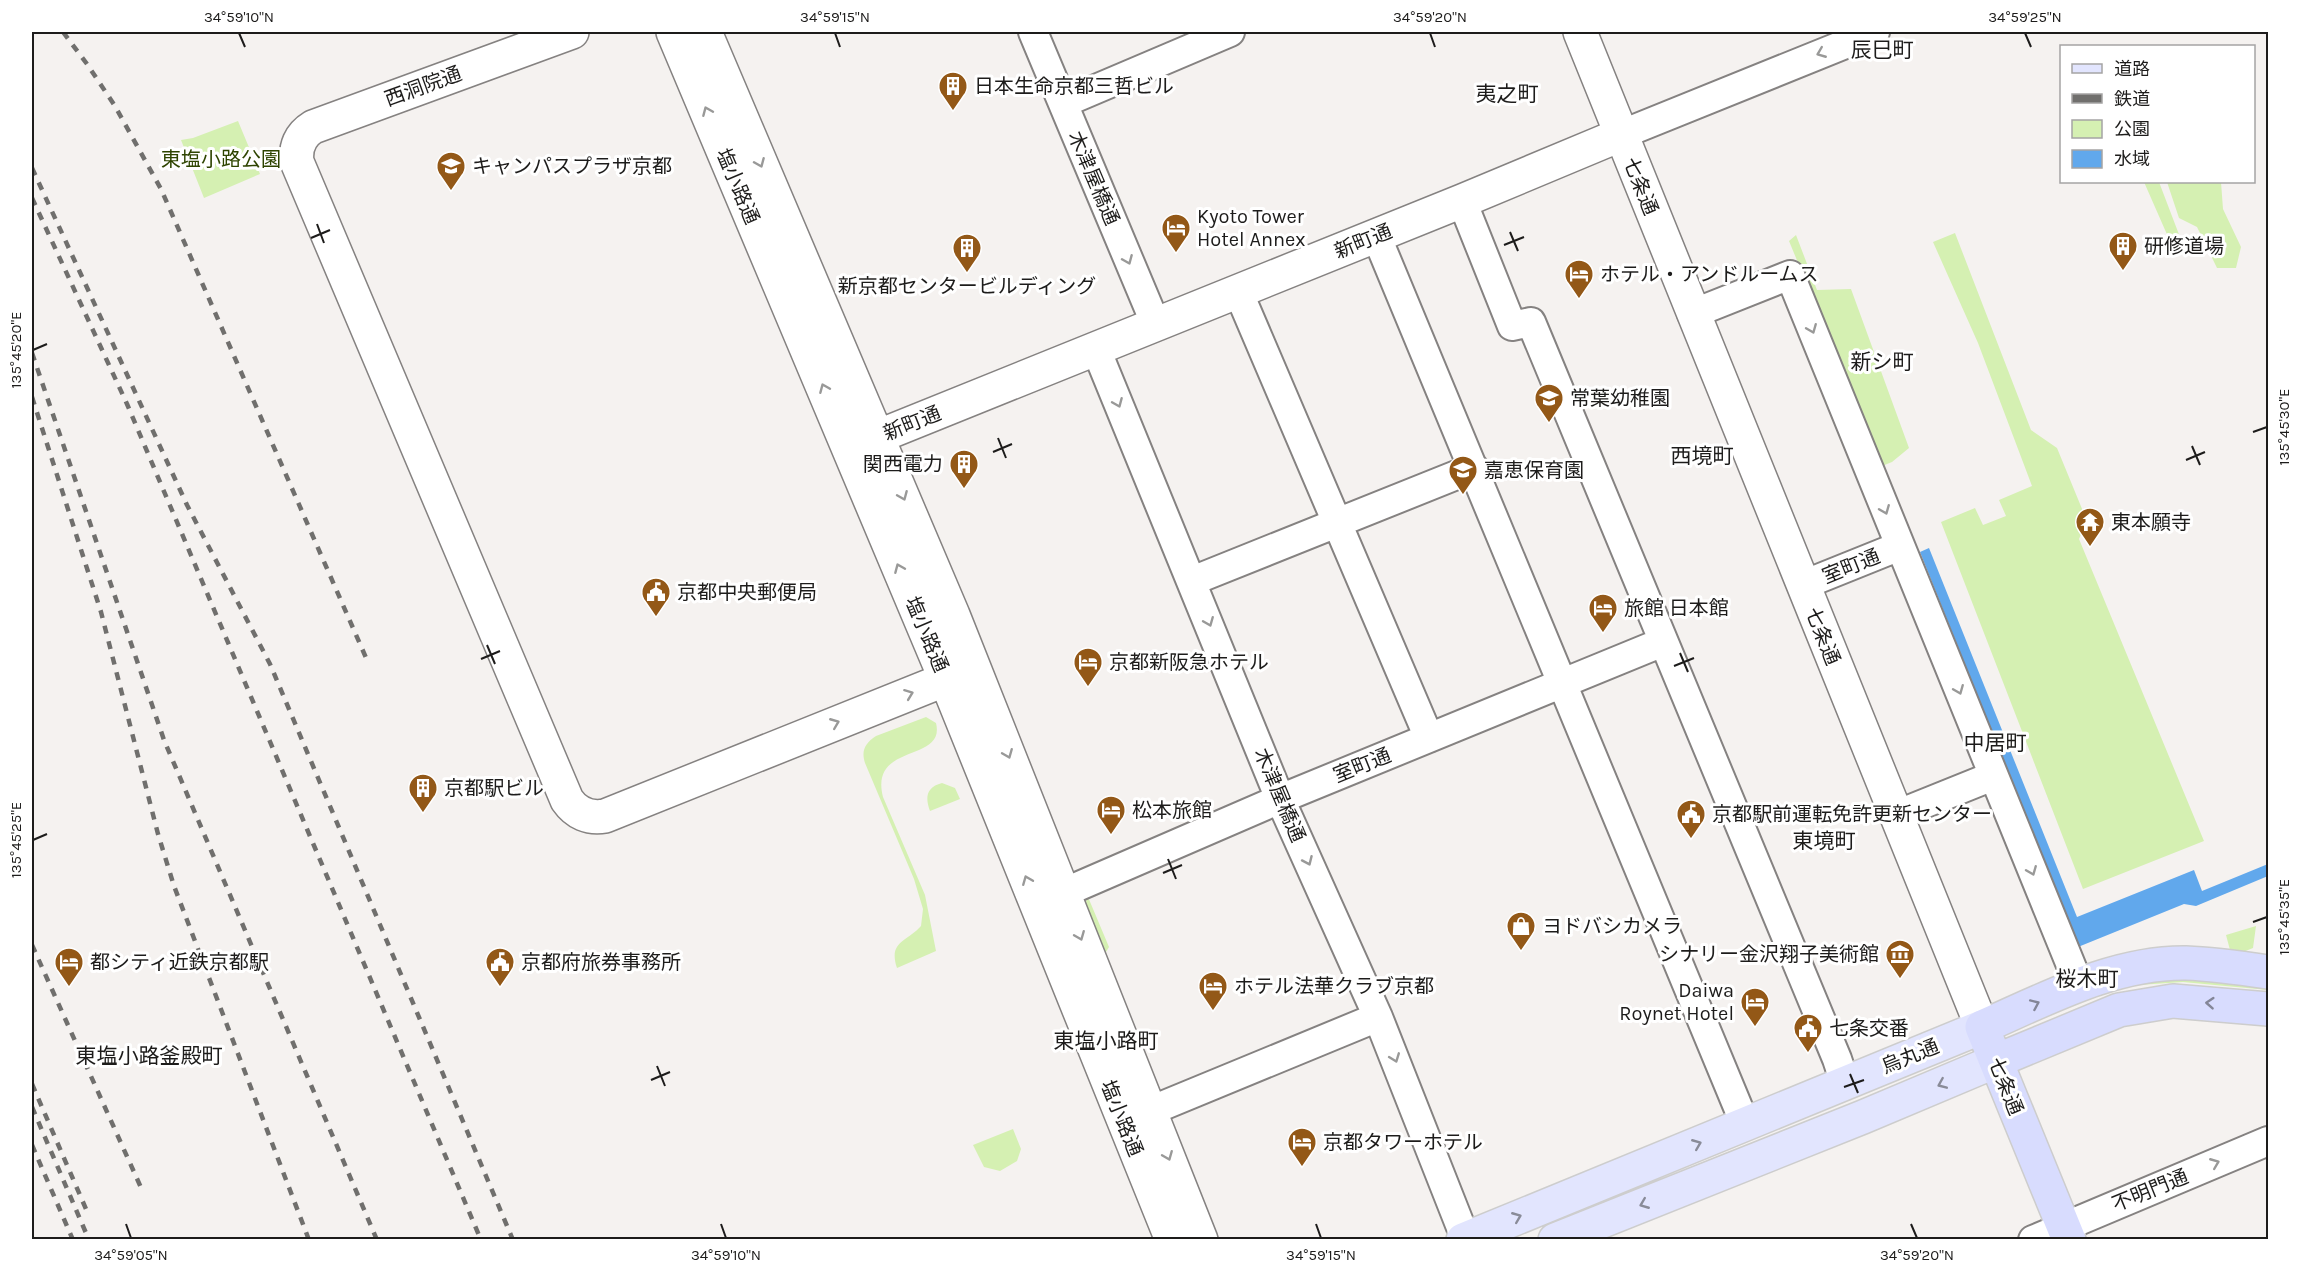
<svg xmlns="http://www.w3.org/2000/svg" width="2300" height="1271" font-family="Karla,'Noto Sans JP',sans-serif">
	<style>
		.green { fill: #d5f0b2 }
		.water { fill: #61a8ec }
		.lines { fill: none; stroke-linecap: round; stroke-linejoin: round }
		.minor-casing { stroke: #858281; stroke-width: 32 }
		.tertiary-casing { stroke: #858281; stroke-width: 36 }
		.secondary-casing { stroke: #858281; stroke-width: 36 }
		.primary-casing { stroke: #cdcdcd; stroke-width: 36 }
		.trunk-casing { stroke: #cdcdcd; stroke-width: 36 }
		.minor { stroke: #fff; stroke-width: 28 }
		.tertiary { stroke: #fff; stroke-width: 33 }
		.secondary { stroke: #fff; stroke-width: 33 }
		.primary { stroke: #e2e5fe; stroke-width: 33 }
		.trunk { stroke: #d8dcfe; stroke-width: 33 }
		.rail { stroke: #706f6d; stroke-width: 4.5; stroke-dasharray: 8 8; stroke-linecap: butt }
		.oneway { stroke: #999998 }
		.oneway2 { stroke: #848698 }
		.oneway3 { stroke: #898b98 }
		.ticks { fill: none; stroke: #1d1c1b; stroke-width: 2 }
		.labels { text-anchor: middle; stroke-width: 6; stroke-linejoin: round; paint-order: stroke }
		.street-label { font-size: 20px; fill: #1d1c1b; stroke: #fff }
		.poi-label { font-size: 20px; fill: #1d1c1b; stroke: #fff; text-anchor: start }
		.park-label { font-size: 20px; fill: #2e4400; stroke: #fff }
		.neighbourhood-label { font-size: 21px; fill: #1d1c1b; stroke: #fff }
		.neatline { fill: none; stroke: #1d1c1b; stroke-width: 2 }
		.ticks-label { font-size: 15px; text-anchor: middle; fill: #1d1c1b }
	</style>
	<rect width="100%" height="100%" fill="#f5f2f0"/>
	<path class="green" d="M238,121l22,53 -56,24 -23,-58 12,-2z
		M2144,182h15l24,63 -14,-6z
		M2167,182h54l2,27 18,38 -5,21h-19l-20,-41 -18,-9z
		M1955,233l76,197 26,18 30,73 -8,18 125,302 -121,48 -142,-367 34,-14 8,17 23,-9 -7,-16 33,-14 -54,-143 -45,-101z
		M1796,235l21,55 34,-1 58,159 -17,14 -10,4 -93,-225z
		M926,717l10,6c10,40 -67,19 -53,74l42,98 11,56 -39,17c-9,-27 10,-26 24,-42l2,-17 -9,-30 -49,-116c-4,-12 0,-20 11,-27z
		M942,783l13,5 5,11 -30,12c-5,-13 -4,-24 12,-28z
		M1088,897l21,50 -3,5 -8,3 -14,-49z
		M2256,926l-3,22 -10,4 -13,-2 -4,-15z
		M2181,975l87,9v6l-85,-8 -59,4 -65,25 -3,-6 64,-24z
		M1013,1129l8,20 -4,12 -17,10 -16,-4 -11,-22z"/>
	<path class="water" d="M1929,548l148,369 117,-47 8,21 66,-27v12l-72,30 -12,-2 -106,43 -158,-395z"/>
	<g class="lines">
		<g class="minor-casing">
			<path id="minor" d="M1033,32l123,293
				M1063,103l167,-71
				M1620,135l255,-103
				M1462,201l50,125 19,-4 306,737 8,24
				M1376,235l369,889
				M1238,291l191,447
				M1692,314l98,-39 289,710
				M1096,349l184,450 98,218 88,223
				M1192,581l282,-113
				M1803,585l97,-39
				M1896,815l97,-39
				M1063,893l217,-94 383,-157
				M1150,1111l228,-94
				M2033,1240l235,-99"/>
		</g>
		<g class="tertiary-casing">
			<path id="tertiary" d="M572,32l-259,95c-13,8 -18,20 -16,35l270,638c9,13 22,19 38,16l369,-148
				M673,32l273,648 226,560
				M705,32l248,583 248,625
				M857,445l605,-244 158,-66"/>
		</g>
		<g class="secondary-casing">
			<path id="secondary" d="M1580,32l402,995"/>
		</g>
		<g class="primary-casing">
			<path id="primary" d="M1463,1240l519,-213
				M1555,1240l308,-123 133,-56"/>
		</g>
		<g class="trunk-casing">
			<path id="trunk" d="M1996,1061l123,-51 54,-9 95,8
				M2069,1240l-87,-213c64,-28 132,-65 204,-64 27,1 55,5 82,9"/>
		</g>
		<use href="#minor" class="minor"/>
		<use href="#tertiary" class="tertiary"/>
		<use href="#secondary" class="secondary"/>
		<use href="#primary" class="primary"/>
		<use href="#trunk" class="trunk"/>
		<path class="rail" d="M63,32l24,32 28,42 46,83 206,471
			M32,168l155,337 83,159 243,576
			M32,198l95,206 354,836
			M32,353l132,387 213,500
			M32,397l69,215 57,222 16,52 135,354
			M32,945l111,247
			M32,1084l57,132
			M32,1107l57,133
			M32,1145l41,95"/>
	</g>
	<defs><path id="oneway-chevron" d="M-2-3.5L2.5 0L-2 3.5" fill="none" stroke-width="1.6" stroke-linecap="round" stroke-linejoin="round" transform="scale(1.5)"/></defs>
	<g class="oneway">
		<use href="#oneway-chevron" transform="translate(1821 53) rotate(158)"/>
		<use href="#oneway-chevron" transform="translate(707 111) rotate(-113)"/>
		<use href="#oneway-chevron" transform="translate(760 163) rotate(67)"/>
		<use href="#oneway-chevron" transform="translate(1128 260) rotate(67)"/>
		<use href="#oneway-chevron" transform="translate(1812 329) rotate(68)"/>
		<use href="#oneway-chevron" transform="translate(824 388) rotate(-113)"/>
		<use href="#oneway-chevron" transform="translate(1118 403) rotate(67)"/>
		<use href="#oneway-chevron" transform="translate(903 496) rotate(67)"/>
		<use href="#oneway-chevron" transform="translate(1885 510) rotate(68)"/>
		<use href="#oneway-chevron" transform="translate(899 568) rotate(-113)"/>
		<use href="#oneway-chevron" transform="translate(1209 622) rotate(68)"/>
		<use href="#oneway-chevron" transform="translate(1959 690) rotate(68)"/>
		<use href="#oneway-chevron" transform="translate(909 694) rotate(-21)"/>
		<use href="#oneway-chevron" transform="translate(835 723) rotate(-22)"/>
		<use href="#oneway-chevron" transform="translate(1008 754) rotate(68)"/>
		<use href="#oneway-chevron" transform="translate(1308 861) rotate(66)"/>
		<use href="#oneway-chevron" transform="translate(2032 871) rotate(68)"/>
		<use href="#oneway-chevron" transform="translate(1027 880) rotate(-112)"/>
		<use href="#oneway-chevron" transform="translate(1080 936) rotate(68)"/>
		<use href="#oneway-chevron" transform="translate(1395 1058) rotate(69)"/>
		<use href="#oneway-chevron" transform="translate(1168 1156) rotate(68)"/>
		<use href="#oneway-chevron" transform="translate(2215 1163) rotate(-22)"/>
	</g>
	<g class="oneway2">
		<use href="#oneway-chevron" transform="translate(2210 1003) rotate(-176)"/>
		<use href="#oneway-chevron" transform="translate(2035 1004) rotate(-24)"/>
	</g>
	<g class="oneway3">
		<use href="#oneway-chevron" transform="translate(1942 1084) rotate(157)"/>
		<use href="#oneway-chevron" transform="translate(1697 1144) rotate(-22)"/>
		<use href="#oneway-chevron" transform="translate(1644 1204) rotate(158)"/>
		<use href="#oneway-chevron" transform="translate(1517 1217) rotate(-22)"/>
	</g>
	<path class="ticks" d="M239,33l6,14M835,33l5,14M1430,33l5,14M2025,33l6,14M317,224l7,19M1510,232l8,19M311,238l19,-8M1504,245l20,-8M33,350l14,-6M2253,432l14,-5M998,438l8,20M2192,446l8,19M993,452l19,-8M2186,460l19,-8M487,645l8,19M1680,653l8,19M481,659l19,-8M1674,666l20,-8M33,840l14,-6M1168,859l8,20M1163,873l19,-8M2253,922l14,-5M657,1066l8,20M1850,1074l8,19M651,1080l19,-8M1844,1087l20,-7M126,1224l5,14M721,1224l5,14M1316,1224l5,14M1911,1224l6,14"/>
	<defs>
		<g id="building-pin" transform="scale(1.5)"><path d="M0 17L-7.5 6A9.5 9.5 0 1 1 7.5 6Z" fill="#935817" stroke="#fff"/><path d="M-4-6H4V6H1V3H-1V6H-4ZM-2.5-4.3h1.7v1.8h-1.7ZM.8-4.3h1.7v1.8H.8ZM-2.5-1h1.7V.8h-1.7ZM.8-1h1.7V.8H.8Z" fill="#fff"/></g>
		<g id="university-pin" transform="scale(1.5)"><path d="M0 17L-7.5 6A9.5 9.5 0 1 1 7.5 6Z" fill="#935817" stroke="#fff"/><path d="M0-5L7-2L0 1L-7-2ZM-4 1L0 2.5L4 1V4Q0 6-4 4Z" fill="#fff"/></g>
		<g id="hotel-pin" transform="scale(1.5)"><path d="M0 17L-7.5 6A9.5 9.5 0 1 1 7.5 6Z" fill="#935817" stroke="#fff"/><path d="M-6-4.5h1.5V1H6V5H4.5V3h-9V5H-6ZM-4 0a1.8 1.8 0 1 1 3.6 0ZM.5 0V-2.5h3Q6-2.5 6 0Z" fill="#fff"/></g>
		<g id="school-pin" transform="scale(1.5)"><path d="M0 17L-7.5 6A9.5 9.5 0 1 1 7.5 6Z" fill="#935817" stroke="#fff"/><path d="M0-5L7-2L0 1L-7-2ZM-4 1L0 2.5L4 1V4Q0 6-4 4Z" fill="#fff"/></g>
		<g id="temple-pin" transform="scale(1.5)"><path d="M0 17L-7.5 6A9.5 9.5 0 1 1 7.5 6Z" fill="#935817" stroke="#fff"/><path d="M0-6L5-2H3V0L6.5 2.5H4V6H1.5V3h-3V6H-4V2.5H-6.5L-3 0V-2H-5Z" fill="#fff"/></g>
		<g id="civic-pin" transform="scale(1.5)"><path d="M0 17L-7.5 6A9.5 9.5 0 1 1 7.5 6Z" fill="#935817" stroke="#fff"/><path d="M-.6-6.5H3V-4.5H.6V-3L4-1V1h2V6H-6V1h2V-1L-.6-3ZM-1.2 2.5V6h2.4V2.5Z" fill="#fff"/></g>
		<g id="shop-pin" transform="scale(1.5)"><path d="M0 17L-7.5 6A9.5 9.5 0 1 1 7.5 6Z" fill="#935817" stroke="#fff"/><path d="M-5-2.5h2.3a2.7 3.5 0 0 1 5.4 0H5L5.5 6h-11ZM-1.5-2.5h3a1.5 2.3 0 0 0-3 0Z" fill="#fff"/></g>
		<g id="museum-pin" transform="scale(1.5)"><path d="M0 17L-7.5 6A9.5 9.5 0 1 1 7.5 6Z" fill="#935817" stroke="#fff"/><path d="M0-6L6-3V-2H-6V-3ZM-5-1h2V3h-2ZM-1-1h2V3h-2ZM3-1h2V3H3ZM-6 4H6V6H-6Z" fill="#fff"/></g>
	</defs>
	<g fill-rule="evenodd">
		<use href="#building-pin" x="953" y="86"/>
		<use href="#university-pin" x="451" y="166"/>
		<use href="#hotel-pin" x="1176" y="228"/>
		<use href="#building-pin" x="2123" y="246"/>
		<use href="#building-pin" x="967" y="248"/>
		<use href="#hotel-pin" x="1579" y="274"/>
		<use href="#school-pin" x="1549" y="398"/>
		<use href="#building-pin" x="964" y="464"/>
		<use href="#school-pin" x="1463" y="470"/>
		<use href="#temple-pin" x="2090" y="522"/>
		<use href="#civic-pin" x="656" y="592"/>
		<use href="#hotel-pin" x="1603" y="608"/>
		<use href="#hotel-pin" x="1088" y="662"/>
		<use href="#building-pin" x="423" y="788"/>
		<use href="#hotel-pin" x="1111" y="810"/>
		<use href="#civic-pin" x="1691" y="814"/>
		<use href="#shop-pin" x="1521" y="926"/>
		<use href="#museum-pin" x="1900" y="954"/>
		<use href="#hotel-pin" x="69" y="962"/>
		<use href="#civic-pin" x="500" y="962"/>
		<use href="#hotel-pin" x="1213" y="986"/>
		<use href="#hotel-pin" x="1755" y="1002"/>
		<use href="#civic-pin" x="1808" y="1028"/>
		<use href="#hotel-pin" x="1302" y="1142"/>
	</g>
	<g class="labels">
		<g class="street-label">
			<text transform="translate(423 86) rotate(-20)" y="7">西洞院通</text>
			<text transform="translate(1094 178) rotate(67)" y="7">木津屋橋通</text>
			<text transform="translate(738 186) rotate(67)" y="7">塩小路通</text>
			<text transform="translate(1641 186) rotate(68)" y="7">七条通</text>
			<text transform="translate(1363 241) rotate(-22)" y="7">新町通</text>
			<text transform="translate(912 423) rotate(-22)" y="7">新町通</text>
			<text transform="translate(1851 566) rotate(-22)" y="7">室町通</text>
			<text transform="translate(927 634) rotate(67)" y="7">塩小路通</text>
			<text transform="translate(1823 636) rotate(68)" y="7">七条通</text>
			<text transform="translate(1362 765) rotate(-22)" y="7">室町通</text>
			<text transform="translate(1280 795) rotate(67)" y="7">木津屋橋通</text>
			<text transform="translate(1910 1056) rotate(-22)" y="7">烏丸通</text>
			<text transform="translate(2006 1086) rotate(68)" y="7">七条通</text>
			<text transform="translate(1122 1118) rotate(68)" y="7">塩小路通</text>
			<text transform="translate(2150 1190) rotate(-22)" y="7">不明門通</text>
		</g>
		<g class="poi-label">
			<text x="974" y="93">日本生命京都三哲ビル</text>
			<text x="472" y="173">キャンパスプラザ京都</text>
			<text x="1197" y="223">Kyoto Tower<tspan x="1197" dy="23">Hotel Annex</tspan></text>
			<text x="2144" y="253">研修道場</text>
			<text x="1600" y="281">ホテル・アンドルームス</text>
			<text x="967" y="293" text-anchor="middle">新京都センタービルディング</text>
			<text x="1570" y="405">常葉幼稚園</text>
			<text x="943" y="471" text-anchor="end">関西電力</text>
			<text x="1484" y="477">嘉恵保育園</text>
			<text x="2111" y="529">東本願寺</text>
			<text x="677" y="599">京都中央郵便局</text>
			<text x="1624" y="615">旅館 日本館</text>
			<text x="1109" y="669">京都新阪急ホテル</text>
			<text x="444" y="795">京都駅ビル</text>
			<text x="1132" y="817">松本旅館</text>
			<text x="1712" y="821">京都駅前運転免許更新センター</text>
			<text x="1542" y="933">ヨドバシカメラ</text>
			<text x="1879" y="961" text-anchor="end">シナリー金沢翔子美術館</text>
			<text x="90" y="969">都シティ近鉄京都駅</text>
			<text x="521" y="969">京都府旅券事務所</text>
			<text x="1234" y="993">ホテル法華クラブ京都</text>
			<text x="1734" y="997" text-anchor="end">Daiwa<tspan x="1734" dy="23">Roynet Hotel</tspan></text>
			<text x="1829" y="1035">七条交番</text>
			<text x="1323" y="1149">京都タワーホテル</text>
		</g>
		<g class="park-label">
			<text x="221" y="166">東塩小路公園</text>
		</g>
		<g class="neighbourhood-label">
			<text x="1882" y="57">辰巳町</text>
			<text x="1507" y="101">夷之町</text>
			<text x="1882" y="369">新シ町</text>
			<text x="1702" y="463">西境町</text>
			<text x="1995" y="750">中居町</text>
			<text x="1824" y="848">東境町</text>
			<text x="2087" y="986">桜木町</text>
			<text x="1106" y="1048">東塩小路町</text>
			<text x="149" y="1063">東塩小路釜殿町</text>
		</g>
	</g>
	<rect width="2300" height="1271" fill="none" stroke="#ffffff" stroke-width="66"/>
	<rect x="2060" y="45" width="195" height="138" fill="#ffffff" stroke="#a5a4a4" stroke-width="1.5"/>
	<rect x="2072" y="64" width="30" height="9" fill="#e2e5fe" stroke="#a5a4a4" stroke-width="1.5"/>
	<text x="2114" y="75" font-size="18" fill="#1d1c1b">道路</text>
	<rect x="2072" y="94" width="30" height="9" fill="#706f6d" stroke="#a5a4a4" stroke-width="1.5"/>
	<text x="2114" y="105" font-size="18" fill="#1d1c1b">鉄道</text>
	<rect x="2072" y="120" width="30" height="18" fill="#d5f0b2" stroke="#a5a4a4" stroke-width="1.5"/>
	<text x="2114" y="135" font-size="18" fill="#1d1c1b">公園</text>
	<rect x="2072" y="150" width="30" height="18" fill="#61a8ec" stroke="#a5a4a4" stroke-width="1.5"/>
	<text x="2114" y="165" font-size="18" fill="#1d1c1b">水域</text>
	<rect x="33" y="33" width="2234" height="1205" class="neatline"/>
	<g class="ticks-label">
		<text x="239" y="22">34°59'10"N</text>
		<text x="835" y="22">34°59'15"N</text>
		<text x="1430" y="22">34°59'20"N</text>
		<text x="2025" y="22">34°59'25"N</text>
		<text transform="translate(16 350) rotate(-90)" y="5">135°45'20"E</text>
		<text transform="translate(2284 427) rotate(-90)" y="5">135°45'30"E</text>
		<text transform="translate(16 840) rotate(-90)" y="5">135°45'25"E</text>
		<text transform="translate(2284 917) rotate(-90)" y="5">135°45'35"E</text>
		<text x="131" y="1260">34°59'05"N</text>
		<text x="726" y="1260">34°59'10"N</text>
		<text x="1321" y="1260">34°59'15"N</text>
		<text x="1917" y="1260">34°59'20"N</text>
	</g>
</svg>
